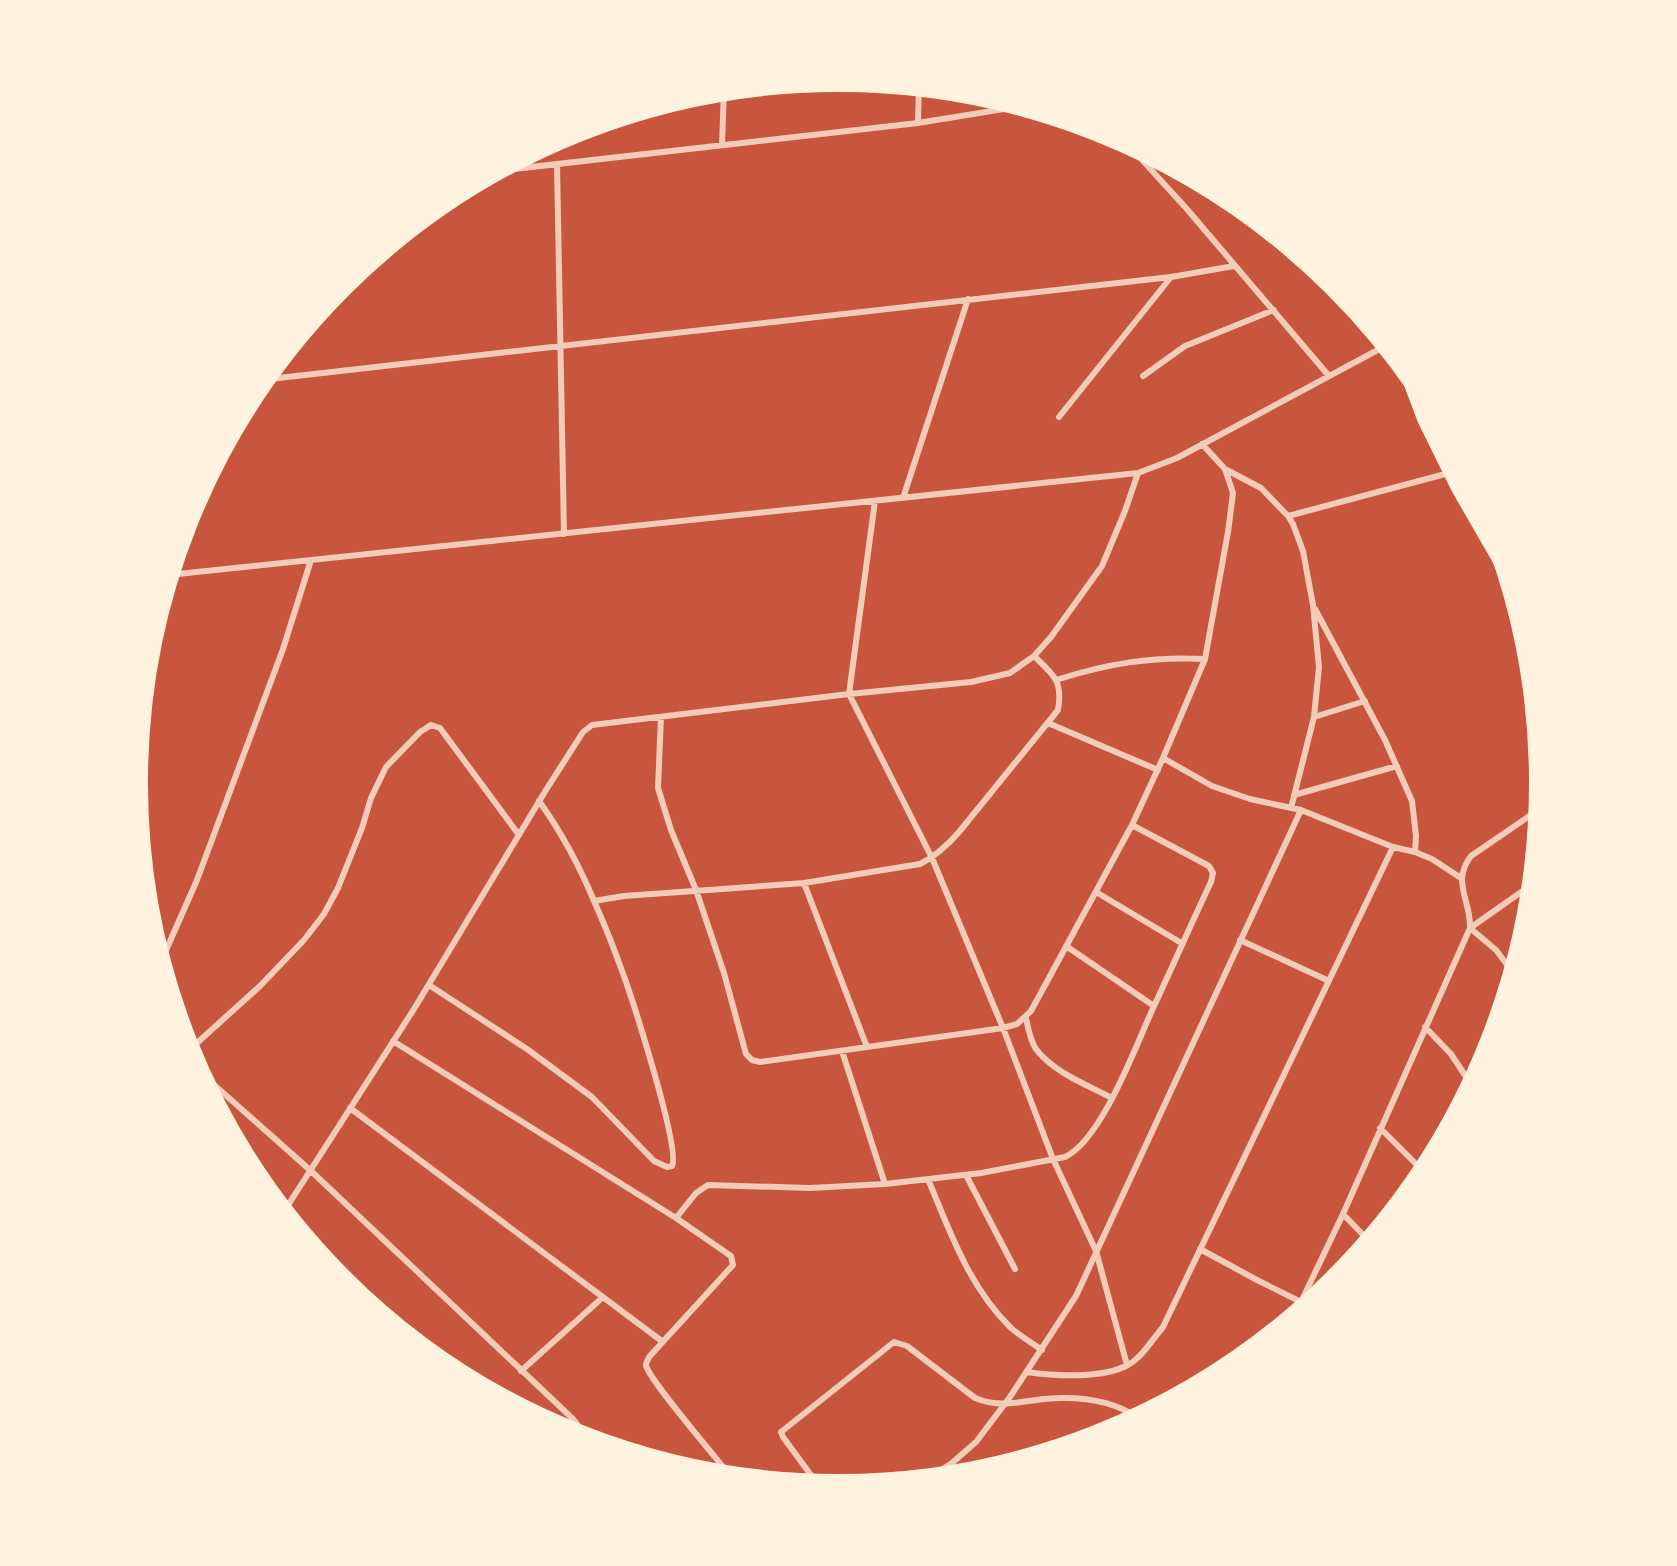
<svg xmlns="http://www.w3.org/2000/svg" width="1677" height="1566" font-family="Poppins,sans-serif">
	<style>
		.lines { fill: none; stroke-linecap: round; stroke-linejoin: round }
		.minor { stroke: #f1ccb7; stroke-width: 6 }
		.secondary { stroke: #fff3e0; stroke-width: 12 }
		.rim { fill: none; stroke: #fff3e0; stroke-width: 8 }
	</style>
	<rect width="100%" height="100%" fill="#c8553d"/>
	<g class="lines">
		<path class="minor" d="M918,123l1,-37
			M1124,140l62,68 143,168
			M722,145l2,-56
			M557,164l7,370
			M496,171l422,-48 105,-17
			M1143,376l42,-30 89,-36
			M261,380l910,-103 63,-11
			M1059,417l112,-140
			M1202,444l23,25 36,19 27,28 5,8 10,27 10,54 6,62 -5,50 -23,91
			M1458,490l17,-4
			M903,498l65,-199
			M875,501l-26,193 83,164 71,170 50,131 43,92 31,114
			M1288,516l161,-43
			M168,575l970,-102 39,-15 210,-113
			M1315,609l70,131 27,61 4,35 -1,16
			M1056,680c50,-16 96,-24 149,-21
			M661,717l-3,71 13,42 25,60 28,83 22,81 6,6 8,2 243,-34 14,-4 14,-13 101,-186 31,-67 42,-99 23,-127 5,-39 -8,-24
			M1314,717l51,-16
			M1048,723l110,47
			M1163,758l49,28 38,13 51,11 92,37 22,5 17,7 29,19
			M1294,795l103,-29
			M804,883l63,164
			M1096,892l87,52
			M594,901l30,-5 180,-13 116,-19c16,-8 27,-18 39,-32l99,-122c5,-29 -4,-35 -24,-54
			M1470,928l64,-45
			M1470,928l26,22 18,24
			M1240,940l89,41
			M1066,946l88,60
			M160,964l37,-84 86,-231 28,-89
			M429,985l98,64 65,48 62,64 13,6 5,-1c9,-17 -41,-171 -51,-198 -8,-22 -17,-45 -27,-67 -15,-36 -32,-68 -55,-100
			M1026,1018c2,10 4,22 10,31 17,23 51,36 76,49
			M1425,1027l26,27 21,32
			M393,1041l283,177 55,38 2,9 -84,92c-1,3 -3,5 -3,8 2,14 73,96 86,113
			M842,1051l43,133
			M187,1052l73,-66 44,-46 20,-26 14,-26 24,-60 9,-30 15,-31 34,-35 11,-7 9,3 79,107
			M195,1068l115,102 263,249 16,21
			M350,1108l313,234
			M1380,1128l45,45
			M966,1175l49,94
			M928,1179c22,53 41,108 83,149 9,8 21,15 31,22
			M283,1213l131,-204 132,-219 37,-58 9,-7 257,-31 122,-12 39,-9 24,-17 17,-19 51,-71 23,-55 13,-38
			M1343,1214l27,28
			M676,1218l20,-25 12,-8 102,3 75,-4 96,-11 84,-16c38,-18 72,-115 90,-153 19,-41 37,-82 56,-122l2,-9 -4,-7 -77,-41
			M1200,1249l57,31 44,22
			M1290,1320l11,-18 42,-88 127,-286c1,-28 -19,-46 1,-72l70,-48
			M521,1371l82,-74
			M1026,1372c29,4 76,7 102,-7 14,-8 25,-26 35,-38l230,-480
			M928,1479l24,-16 24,-21 34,-45 66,-101 225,-486
			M819,1486l-36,-49 -2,-5 113,-90 13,4 68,52c24,10 44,4 69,1 33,-3 67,0 94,19"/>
		<path class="secondary" d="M1402,363l21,56 35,71 53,92"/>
	</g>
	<path d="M0 0H1677V1566H0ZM838 88H839A694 694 0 0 1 1533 782V784A694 694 0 0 1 839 1478H838A694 694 0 0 1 144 784V782A694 694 0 0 1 838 88Z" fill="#fff3e0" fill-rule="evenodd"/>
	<path class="rim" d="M838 88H839A694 694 0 0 1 1533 782V784A694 694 0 0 1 839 1478H838A694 694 0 0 1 144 784V782A694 694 0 0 1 838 88Z"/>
</svg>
